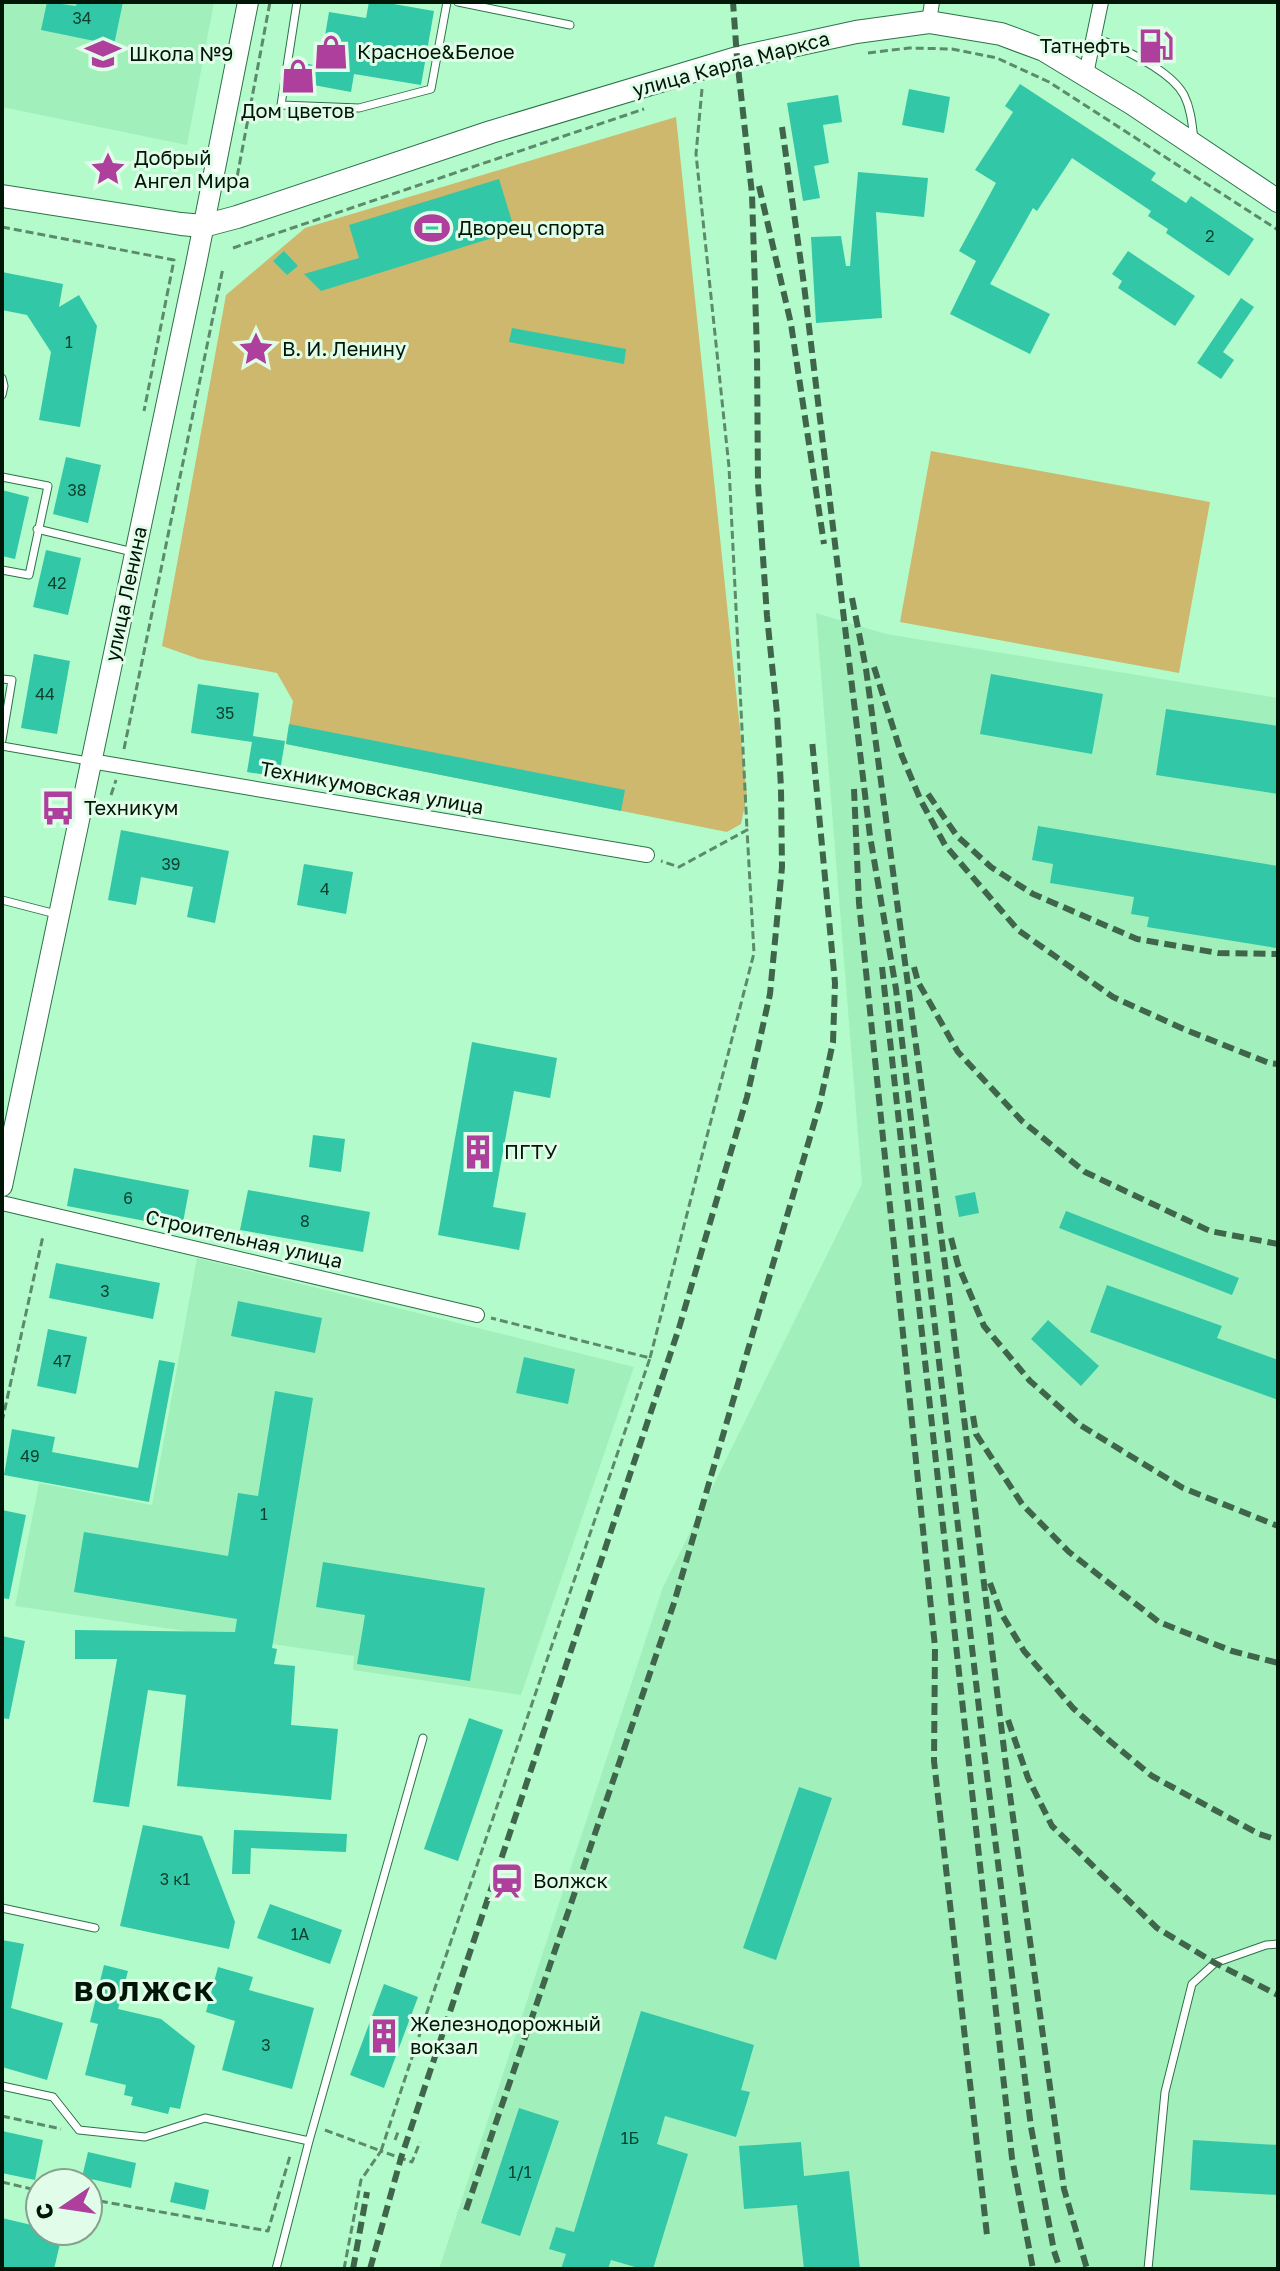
<svg xmlns="http://www.w3.org/2000/svg" width="1280" height="2271" font-family="'Golos Text',sans-serif">
	<style>
		.built { fill: #a1f0bb }
		.green { fill: #cdb86e }
		.building { fill: #32c7a7 }
		.lines { fill: none; stroke-linecap: round; stroke-linejoin: round }
		.lane-casing { stroke: #2c7349; stroke-width: 9 }
		.street-casing { stroke: #2c7349; stroke-width: 16 }
		.secondary-casing { stroke: #2c7349; stroke-width: 22 }
		.primary-casing { stroke: #2c7349; stroke-width: 24 }
		.path { stroke: #5b8b6a; stroke-width: 3; stroke-dasharray: 8 4; stroke-linecap: butt }
		.lane { stroke: #fff; stroke-width: 7 }
		.street { stroke: #fff; stroke-width: 14 }
		.secondary { stroke: #fff; stroke-width: 20 }
		.primary { stroke: #fff; stroke-width: 22 }
		.rail { stroke: #3f664b; stroke-width: 6; stroke-dasharray: 12 6; stroke-linecap: butt }
		.labels { text-anchor: middle; stroke-width: 6; stroke-linejoin: round; paint-order: stroke }
		.number-label { font-size: 16px; fill: #0c422e }
		.poi-label { font-size: 20px; fill: #001606; stroke: #e1fde9; text-anchor: start }
		.street-label { font-size: 20px; fill: #001606; stroke: #e1fde9 }
		.district-label { font-size: 28px; font-weight: bold; letter-spacing: 2px; fill: #001606; stroke: #e1fde9 }
	</style>
	<rect width="100%" height="100%" fill="#b3fbca"/>
	<path class="built" d="M2,2h212l-27,143 -185,-38z
		M816,613l70,21 392,64v1571h-839l224,-682 199,-403z
		M197,1258l437,109 -113,328 -168,-25 1,-14 -339,-50 24,-123 113,22z"/>
	<path class="green" d="M676,117l71,679 -6,28 -14,8 -441,-88 7,-43 -16,-28 -78,-14 -37,-13 64,-351 79,-67z
		M931,451l279,51 -31,171 -279,-51z"/>
	<path class="building" d="M47,2l29,4 1,-4h46l-9,43 -73,-15z
		M369,2h13l52,9 -13,74 -67,-11 -3,18 -59,-11 4,-19 24,4 9,-54 37,6z
		M1020,84l136,89 -5,7 35,23 5,-7 63,43 -25,37 -63,-43 2,-4 -20,-13 3,-5 -79,-53 -35,53 -4,-3 -43,76 60,30 -20,40 -80,-40 26,-53 -17,-10 37,-68 -21,-13 38,-58 -8,-6z
		M909,89l41,8 -6,36 -42,-8z
		M838,95l4,27 -19,3 6,38 -15,3 6,32 -17,3 -16,-98z
		M858,172l70,6 -4,39 -48,-5 6,106 -66,5 -5,-86 30,-1 5,30h4z
		M499,179l16,52 -194,60 -17,-17 55,-16 -10,-33z
		M284,251l14,15 -11,9 -14,-14z
		M1128,251l67,45 -20,30 -57,-38 4,-7 -10,-7z
		M2,272l61,12 -4,23 20,-12 18,31 -17,101 -41,-7 12,-68 -24,-37 -25,-5z
		M1241,298l13,9 -31,45 11,8 -13,19 -24,-16z
		M512,328l114,21 -2,15 -115,-22z
		M66,457l35,8 -13,58 -35,-9z
		M2,490l27,7 -14,62 -13,-3z
		M46,550l35,8 -13,57 -35,-8z
		M34,654l36,7 -13,73 -36,-6z
		M991,674l112,20 -11,60 -112,-20z
		M198,684l61,9 -6,43 32,5 -6,36 -32,-5 5,-30 -61,-9z
		M1166,709l112,17v68l-122,-19z
		M289,724l336,66 -4,21 -335,-67z
		M1038,826l240,40 -2,82 -129,-21 2,-10 -18,-3 3,-17 -84,-14 3,-19 -21,-4z
		M121,830l108,21 -14,72 -28,-6 6,-30 -52,-10 -5,28 -28,-5z
		M304,864l49,8 -7,42 -49,-9z
		M472,1042l85,16 -7,40 -36,-7 -21,116 33,6 -7,37 -81,-15z
		M313,1135l32,4 -4,33 -32,-5z
		M74,1168l115,22 -7,38 -115,-22z
		M248,1190l122,22 -7,40 -123,-22z
		M975,1192l4,21 -20,4 -4,-21z
		M1066,1211l173,67 -7,17 -173,-67z
		M56,1263l104,20 -7,36 -104,-21z
		M1107,1285l115,41 -5,12 61,22v40l-188,-68z
		M238,1301l84,17 -7,35 -84,-17z
		M1048,1320l51,46 -18,20 -50,-47z
		M48,1329l39,8 -11,57 -39,-8z
		M524,1357l51,12 -7,35 -52,-11z
		M159,1360l16,3 -26,139 -145,-27 8,-46 43,8 -3,15 86,16z
		M275,1391l38,7 -41,250 5,1 -3,15 21,2 -4,59 47,4 -7,71 -154,-14 9,-91 -38,-5 -19,117 -36,-5 24,-143h-42v-29l160,2 2,-13 -163,-27 10,-60 144,24 10,-63 20,3z
		M2,1510l24,5 -17,84 -7,-1z
		M323,1562l162,26 -15,93 -113,-17 8,-49 -49,-8z
		M2,1636l23,5 -16,78 -7,-1z
		M469,1718l34,12 -45,131 -34,-12z
		M799,1787l33,11 -56,162 -33,-12z
		M143,1825l59,11 33,86 -6,27 -109,-23z
		M234,1830l113,4 -1,18 -95,-4 -1,26h-18z
		M270,1904l72,26 -12,34 -73,-26z
		M2,1940l22,4 -13,64 52,15 -16,57 -45,-13z
		M104,1965l24,6 -10,38 43,10 34,27 -15,63 -10,-2 -2,7 -37,-9 2,-8 -9,-2 2,-10 -41,-10 13,-51 -8,-2z
		M218,1967l35,10 -4,13 65,18 -22,81 -70,-19 13,-49 -29,-9z
		M384,1984l34,13 -34,91 -34,-13z
		M641,2011l113,34 -13,45 9,2 -14,45 -71,-21 -8,28 31,10 -35,115h-11l-31,-9 -3,9h-47l5,-15 -17,-5 7,-22 18,5z
		M519,2108l40,13 -39,115 -39,-13z
		M2,2131l41,9 -8,40 -33,-7z
		M1193,2140l85,5v50l-88,-5z
		M801,2142l3,34 45,-5 11,98h-56l-7,-64 -53,4 -5,-63z
		M88,2152l48,11 -5,25 -49,-11z
		M175,2182l34,8 -4,20 -35,-8z
		M2,2218l38,9v4h23l-9,38h-52z"/>
	<g class="lines">
		<g class="lane-casing">
			<path id="lane" d="M297,2l-16,103 78,3 72,-19 16,-87
				M458,2l112,23
				M1094,37c27,11 76,32 90,58 7,14 8,29 10,44
				M2,378l2,8 -2,9
				M2,477l46,9 -19,89 -27,-5
				M37,529l96,23
				M2,679l10,1 -10,60
				M2,746l86,15
				M2,900l54,14
				M2,1908l93,20
				M2,2086l51,11 26,33 66,7 60,-19 104,23 -33,128
				M309,2141l114,-403
				M1148,2269l17,-177 27,-108 23,-21 51,-18 12,-1"/>
		</g>
		<g class="street-casing">
			<path id="street" d="M929,22l3,-20
				M1086,74l15,-72
				M91,761l556,94
				M2,1203l475,112"/>
		</g>
		<g class="secondary-casing">
			<path id="secondary" d="M2,1186l194,-922 52,-262"/>
		</g>
		<g class="primary-casing">
			<path id="primary" d="M2,196l179,28 22,2 34,-9 254,-85 246,-74 119,-26 73,-10 72,12 43,16 89,54 145,97"/>
		</g>
		<path class="path" d="M868,53l41,-5 43,1 45,9 52,24 229,148
			M702,89l-6,65 33,313 18,363
			M235,188l35,-186
			M2,227l172,33 -30,151
			M233,248l411,-139
			M124,749l99,-481
			M111,795l5,-15
			M650,1358l104,-405 -7,-123 -68,37 -18,-6
			M2,1422l41,-186
			M2,2116l59,13
			M325,2130l56,21 55,-166 214,-627 -159,-40
			M395,2140l3,-8
			M2,2182l38,9
			M88,2199l180,32 22,-75
			M344,2269l17,-89 20,-29 31,11 8,-20"/>
		<use href="#lane" class="lane"/>
		<use href="#street" class="street"/>
		<use href="#secondary" class="secondary"/>
		<use href="#primary" class="primary"/>
		<path class="rail" d="M782,127l22,158 66,551 26,153 87,754 48,384 23,124 6,18
			M759,186l32,138 33,220
			M852,598l14,71 24,180 61,461 55,456 58,423 23,80
			M874,667l28,89 19,45 24,44 73,85 95,67 73,33 83,33 9,1
			M854,789l5,114 76,744 -1,114 53,474
			M928,794l29,42 34,31 42,27 104,45 81,14 60,1
			M882,967l130,1191 21,111
			M914,967l4,15 40,70 64,69 63,51 125,59 68,13
			M951,1238l7,27 26,61 46,55 50,44 103,63 95,38
			M973,1416l3,18 46,70 47,48 90,70 73,29 46,12
			M990,1583l11,30 23,38 49,57 38,34 41,34 107,58 19,6
			M1008,1720l20,58 24,48 105,102 58,35 63,32
			M466,2210l208,-607 146,-500 13,-61 2,-59 -23,-243
			M353,2269l14,-77
			M370,2269l31,-111 278,-830 68,-231 23,-103 12,-127 -1,-79 -4,-75 -10,-97 -9,-132 -1,-131 -5,-159 -15,-136 -4,-56"/>
	</g>
	<defs>
		<g id="fuel-bare" transform="scale(2.76)"><path d="M-5.5-6h7V0h2V4h1.3V-2.5L3-4.5l.8-.8L6-3V5H2.5V1h-1V6h-7ZM-4.2-4.7v3.2H.2V-4.7Z" fill="#ae3f9c" stroke="#e1fde9" stroke-width="2.5" paint-order="stroke"/></g>
		<g id="shop-bare" transform="scale(2.76)"><path d="M-5-2.5h2.3a2.7 3.5 0 0 1 5.4 0H5L5.5 6h-11ZM-1.5-2.5h3a1.5 2.3 0 0 0-3 0Z" fill="#ae3f9c" stroke="#e1fde9" stroke-width="2.5" paint-order="stroke"/></g>
		<g id="school-bare" transform="scale(2.76)"><path d="M0-5L7-2L0 1L-7-2ZM-4 1L0 2.5L4 1V4Q0 6-4 4Z" fill="#ae3f9c" stroke="#e1fde9" stroke-width="2.5" paint-order="stroke"/></g>
		<g id="sight-bare" transform="scale(2.76)"><path d="M0-6L1.8-2.2L6-1.7L2.9 1.2L3.7 5.4L0 3.3L-3.7 5.4L-2.9 1.2L-6-1.7L-1.8-2.2Z" fill="#ae3f9c" stroke="#e1fde9" stroke-width="2.5" paint-order="stroke"/></g>
		<g id="stadium-bare" transform="scale(2.76)"><path d="M0-5a6.5 5 0 1 0 0 10a6.5 5 0 1 0 0-10ZM-3.5-1.8h7v3.6h-7Z" fill="#ae3f9c" stroke="#e1fde9" stroke-width="2.5" paint-order="stroke"/></g>
		<g id="bus-bare" transform="scale(2.76)"><path d="M-5-6H5V4H4V6H2V4H-2V6H-4V4H-5ZM-3.5-4V0h7V-4ZM-3.5 1.2v1.5H-2V1.2ZM2 1.2v1.5H3.5V1.2Z" fill="#ae3f9c" stroke="#e1fde9" stroke-width="2.5" paint-order="stroke"/></g>
		<g id="building-bare" transform="scale(2.76)"><path d="M-4-6H4V6H1V3H-1V6H-4ZM-2.5-4.3h1.7v1.8h-1.7ZM.8-4.3h1.7v1.8H.8ZM-2.5-1h1.7V.8h-1.7ZM.8-1h1.7V.8H.8Z" fill="#ae3f9c" stroke="#e1fde9" stroke-width="2.5" paint-order="stroke"/></g>
		<g id="station-bare" transform="scale(2.76)"><path d="M-3-6H3Q5-6 5-4V2Q5 4 3 4L4.5 6H3L1.5 4h-3L-3 6H-4.5L-3 4Q-5 4-5 2V-4Q-5-6-3-6ZM-3.5-4v3h7v-3ZM-3.5 1v1.5H-2V1ZM2 1v1.5H3.5V1Z" fill="#ae3f9c" stroke="#e1fde9" stroke-width="2.5" paint-order="stroke"/></g>
	</defs>
	<g fill-rule="evenodd">
		<use href="#fuel-bare" x="1156" y="46"/>
		<use href="#shop-bare" x="331" y="52"/>
		<use href="#school-bare" x="103" y="54"/>
		<use href="#shop-bare" x="298" y="76"/>
		<use href="#sight-bare" x="108" y="169"/>
		<use href="#stadium-bare" x="432" y="228"/>
		<use href="#sight-bare" x="256" y="349"/>
		<use href="#bus-bare" x="58" y="808"/>
		<use href="#building-bare" x="478" y="1152"/>
		<use href="#station-bare" x="507" y="1881"/>
		<use href="#building-bare" x="384" y="2036"/>
	</g>
	<g class="labels">
		<g class="number-label">
			<text x="82" y="24">34</text>
			<text x="1210" y="242">2</text>
			<text x="69" y="348">1</text>
			<text x="77" y="496">38</text>
			<text x="57" y="589">42</text>
			<text x="45" y="700">44</text>
			<text x="225" y="719">35</text>
			<text x="171" y="870">39</text>
			<text x="325" y="895">4</text>
			<text x="128" y="1204">6</text>
			<text x="305" y="1227">8</text>
			<text x="105" y="1297">3</text>
			<text x="62" y="1367">47</text>
			<text x="30" y="1462">49</text>
			<text x="264" y="1520">1</text>
			<text x="175" y="1885">3 к1</text>
			<text x="300" y="1940">1А</text>
			<text x="266" y="2051">3</text>
			<text x="630" y="2144">1Б</text>
			<text x="520" y="2178">1/1</text>
		</g>
		<g class="poi-label">
			<text x="1130" y="53" text-anchor="end">Татнефть</text>
			<text x="357" y="59">Красное&amp;Белое</text>
			<text x="129" y="61">Школа №9</text>
			<text x="298" y="118" text-anchor="middle">Дом цветов</text>
			<text x="134" y="165">Добрый<tspan x="134" dy="23">Ангел Мира</tspan></text>
			<text x="458" y="235">Дворец спорта</text>
			<text x="282" y="356">В. И. Ленину</text>
			<text x="84" y="815">Техникум</text>
			<text x="504" y="1159">ПГТУ</text>
			<text x="533" y="1888">Волжск</text>
			<text x="410" y="2031">Железнодорожный<tspan x="410" dy="23">вокзал</tspan></text>
		</g>
		<g class="street-label">
			<text transform="translate(731 64) rotate(-15)" y="7">улица Карла Маркса</text>
			<text transform="translate(126 594) rotate(-78)" y="7">улица Ленина</text>
			<text transform="translate(372 788) rotate(10)" y="7">Техникумовская улица</text>
			<text transform="translate(244 1239) rotate(13)" y="7">Строительная улица</text>
		</g>
		<g class="district-label">
			<text x="145" y="2001">ВОЛЖСК</text>
		</g>
	</g>
	<rect width="1280" height="2271" fill="none" stroke="#001606" stroke-width="8"/>
	<g transform="translate(64 2207) rotate(257)"><circle r="38" fill="#e1fde9" stroke="#87a18e" stroke-width="2"/>
	<path d="M0-6L14 30L0 20L-14 30Z" fill="#ae3f9c"/>
	<text y="-12" font-size="22" font-weight="bold" text-anchor="middle" fill="#001606">С</text>
	</g>
</svg>
